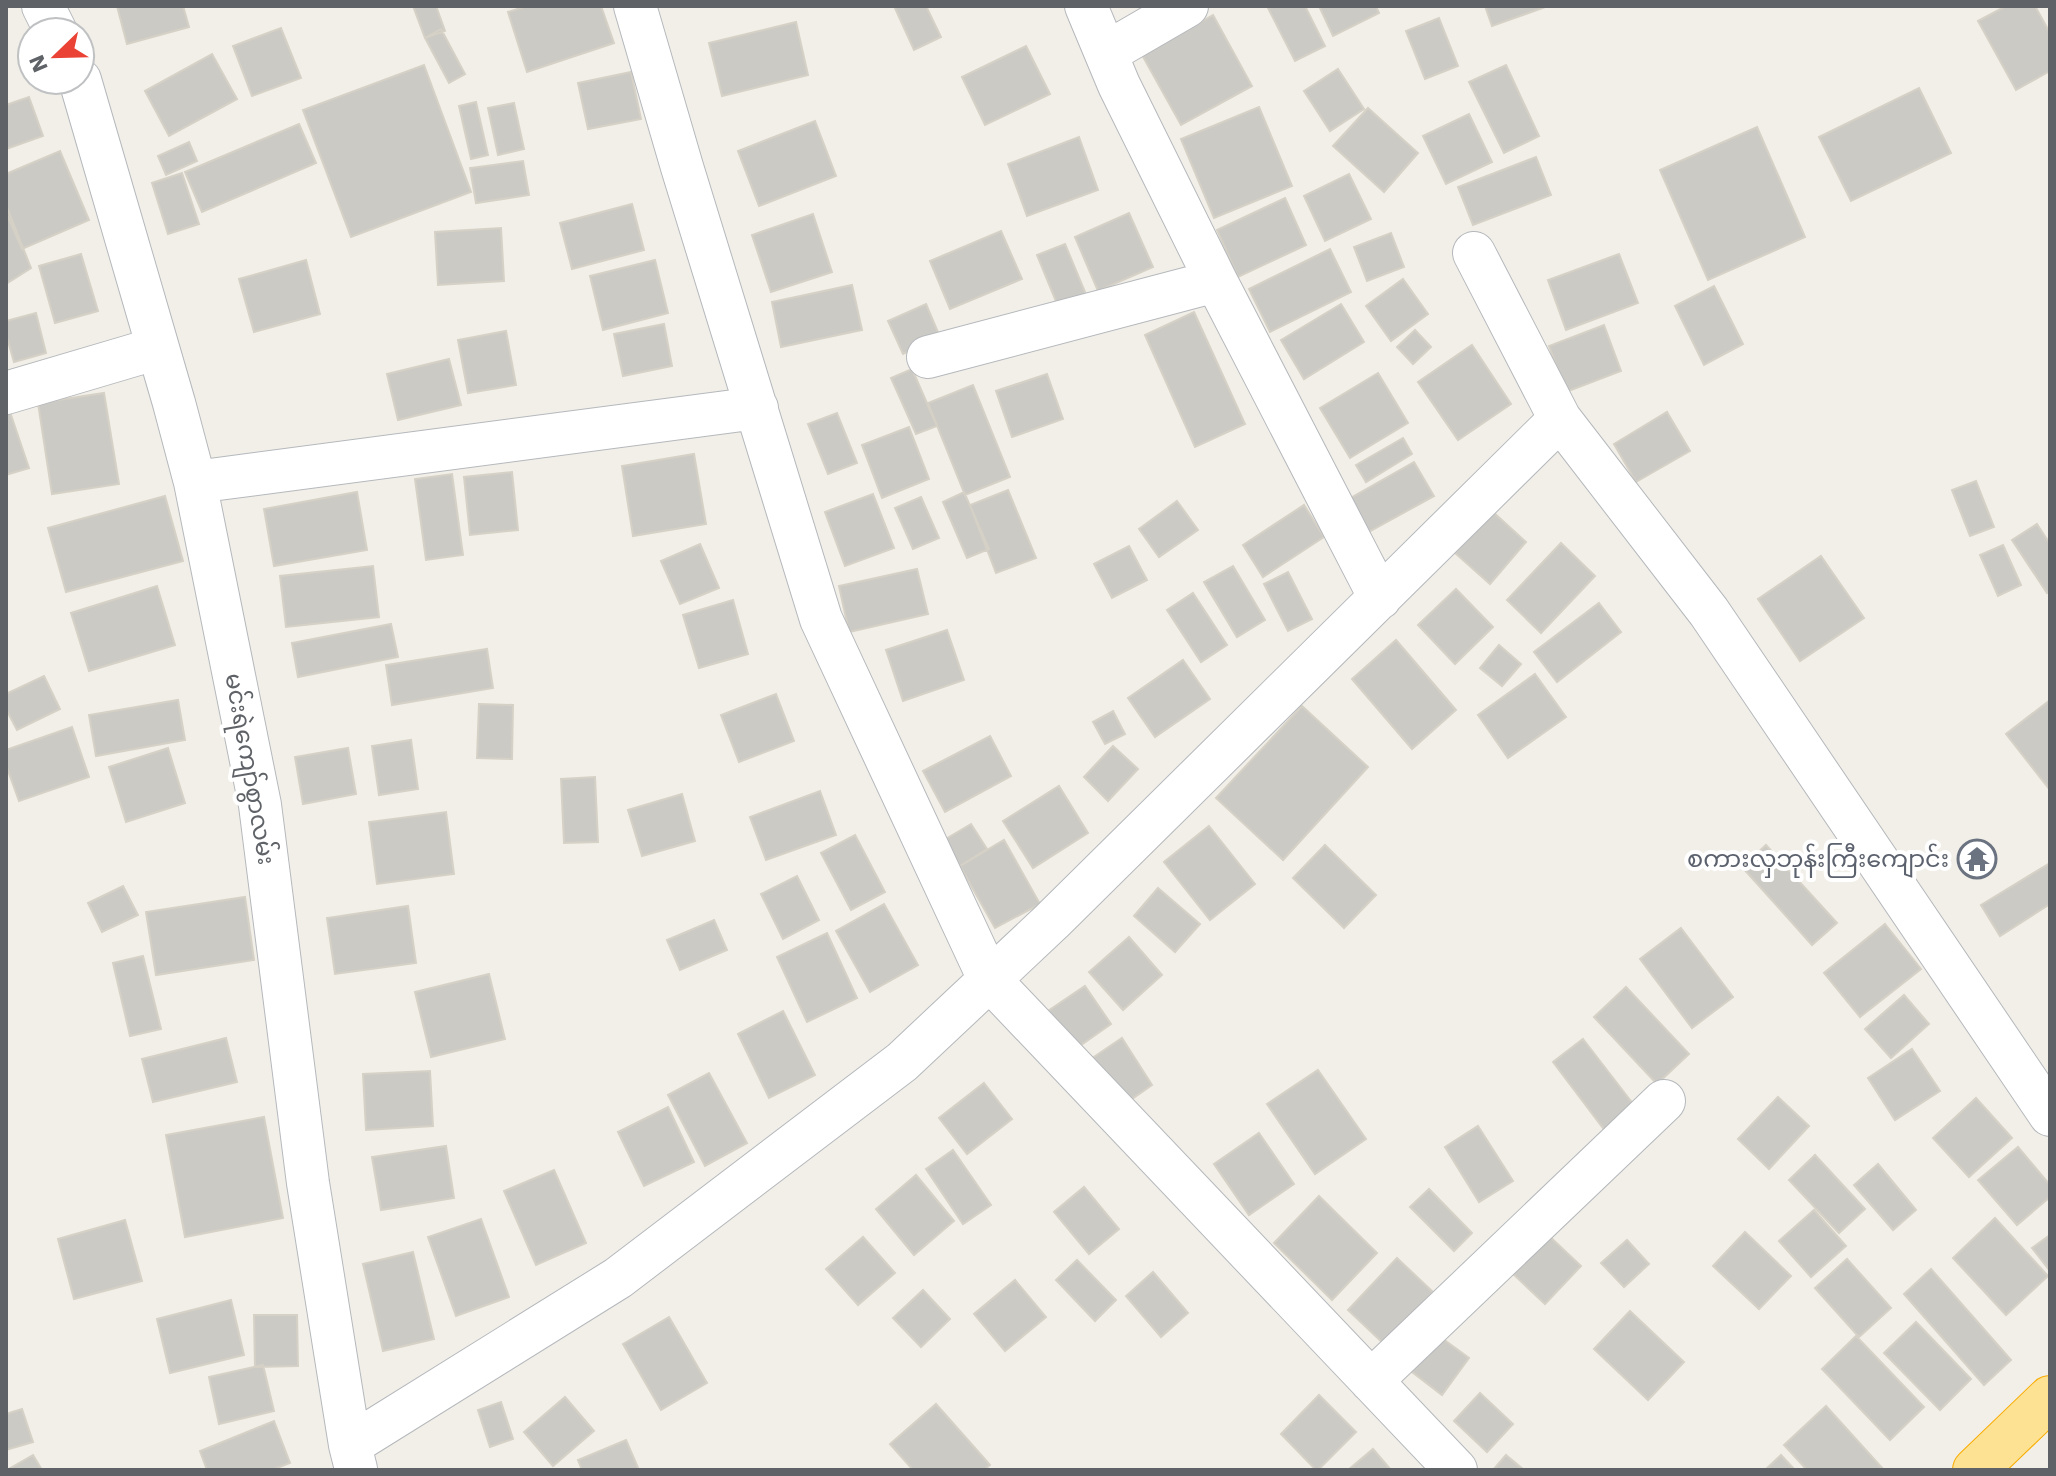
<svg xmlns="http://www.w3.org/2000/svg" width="2056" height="1476" font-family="'Work Sans','Noto Sans Myanmar',sans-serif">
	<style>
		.building { fill: #cccac5; stroke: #d6d1c6; stroke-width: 2 }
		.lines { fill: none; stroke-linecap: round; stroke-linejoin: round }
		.minor-casing { stroke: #b5b8bc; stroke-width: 44 }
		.highway-casing { stroke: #f9ab00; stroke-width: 46 }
		.minor { stroke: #fff; stroke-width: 42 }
		.highway { stroke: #fde293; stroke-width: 44 }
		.labels { text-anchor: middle; stroke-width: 8; stroke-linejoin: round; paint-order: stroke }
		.street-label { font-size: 24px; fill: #5f6368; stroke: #fff }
		.worship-label { font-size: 24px; fill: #5b616d; stroke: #fff; text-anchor: end }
	</style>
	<rect width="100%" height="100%" fill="#f1efe8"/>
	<path class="building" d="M117,6h66l6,21 -62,17z
		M413,6h23l9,25 -20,7z
		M527,6h74l13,37 -87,29 -19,-60z
		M894,6h32l15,31 -27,13z
		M1267,6h38l20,40 -30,15z
		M1319,6h57l3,7 -46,23z
		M1485,6h63l-56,20z
		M2006,6h29l15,27v38l-34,19 -38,-69z
		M1213,15l39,71 -71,39 -39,-70z
		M1439,18l19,48 -33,13 -19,-48z
		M796,22l12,53 -86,21 -13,-53z
		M281,28l20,50 -49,18 -19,-50z
		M441,29l24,45 -16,9 -24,-45z
		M1026,46l24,48 -65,31 -23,-48z
		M212,54l25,45 -68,37 -24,-45z
		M424,65l47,127 -120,45 -48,-127z
		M1506,65l33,71 -35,17 -35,-71z
		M1338,69l26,40 -34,22 -26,-40z
		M631,72l10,47 -53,10 -10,-46z
		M1919,88l32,65 -100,48 -32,-64z
		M29,97l14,39 -37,13v-44z
		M476,102l12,53 -17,4 -12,-53z
		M514,103l10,46 -26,6 -10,-47z
		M1259,107l33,79 -78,32 -33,-79z
		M1368,108l50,45 -34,39 -51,-46z
		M1469,114l23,48 -46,22 -23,-48z
		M815,121l21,55 -77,30 -21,-55z
		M299,124l17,39 -114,49 -17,-40z
		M1757,127l48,110 -97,43 -48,-110z
		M1079,137l19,53 -71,26 -19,-52z
		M189,142l8,19 -31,14 -8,-19z
		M60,151l29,69 -67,29 -16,-37v-38z
		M1536,157l15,38 -78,30 -15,-38z
		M523,161l6,34 -53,8 -6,-35z
		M182,173l17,51 -31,10 -16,-51z
		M1349,174l22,45 -46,22 -21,-45z
		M1285,198l21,47 -68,32 -21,-47z
		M632,204l12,46 -72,19 -12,-46z
		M6,205l25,63 -25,16z
		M1129,213l24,54 -55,24 -23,-54z
		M813,214l19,58 -61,20 -19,-57z
		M501,228l3,53 -66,4 -3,-53z
		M1001,231l21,48 -72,30 -20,-48z
		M1391,233l13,34 -37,14 -13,-34z
		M1065,244l25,60 -28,12 -25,-61z
		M1330,249l21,43 -81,40 -21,-43z
		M81,254l17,57 -43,12 -16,-57z
		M1619,254l19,49 -72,27 -18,-50z
		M306,260l14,54 -66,18 -15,-53z
		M655,260l13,53 -65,17 -13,-54z
		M1403,279l25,35 -37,27 -25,-35z
		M852,285l10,45 -81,17 -9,-45z
		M1714,286l29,58 -39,21 -29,-59z
		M926,304l14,33 -37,17 -15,-33z
		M1341,304l23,38 -60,37 -23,-39z
		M1194,312l51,112 -50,23 -50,-112z
		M36,313l10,40 -32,9 -8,-28v-13z
		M664,324l8,42 -49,10 -9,-42z
		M1604,325l17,46 -55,21 -17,-46z
		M1415,330l16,17 -18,17 -16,-17z
		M506,331l10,54 -48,8 -10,-53z
		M1472,345l39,59 -53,36 -40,-58z
		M449,359l12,46 -63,15 -11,-46z
		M912,369l25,57 -21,8 -25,-56z
		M1378,373l30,50 -58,35 -30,-50z
		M1047,374l16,45 -51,18 -16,-46z
		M973,385l37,92 -45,18 -37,-92z
		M104,393l15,91 -67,10 -14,-91z
		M10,412l19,56 -23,7v-61z
		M1667,412l23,39 -54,31 -22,-38z
		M837,413l20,50 -29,11 -20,-50z
		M909,427l20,52 -47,19 -20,-53z
		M1403,438l9,16 -46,28 -10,-17z
		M694,454l12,70 -73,12 -11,-70z
		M1414,462l20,34 -67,37 -18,-34z
		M512,472l6,58 -48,5 -6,-58z
		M452,474l11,81 -37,5 -11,-81z
		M1976,481l18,46 -24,9 -18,-46z
		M1008,490l28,68 -40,15 -26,-68z
		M357,492l10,58 -93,16 -10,-57z
		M964,492l25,57 -22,9 -24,-56z
		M873,494l21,54 -49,18 -20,-54z
		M165,496l18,65 -117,31 -18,-64z
		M921,497l18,41 -26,11 -18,-41z
		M1177,501l21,29 -39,27 -20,-28z
		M1304,505l20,32 -61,40 -20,-32z
		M1492,511l34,31 -36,42 -35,-31z
		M2037,524l13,20v47l-3,2 -35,-53z
		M1561,543l34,33 -54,57 -34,-33z
		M700,544l19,44 -39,16 -19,-43z
		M2003,545l18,40 -23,11 -18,-41z
		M1129,546l18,34 -35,18 -18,-34z
		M1821,556l43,62 -64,43 -42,-62z
		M373,566l6,51 -93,10 -6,-51z
		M1233,566l32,54 -28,17 -33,-55z
		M917,569l11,45 -79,18 -10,-46z
		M1288,572l24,47 -24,12 -24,-47z
		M157,586l18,59 -86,26 -18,-58z
		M1456,589l37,38 -38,37 -37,-39z
		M1193,593l34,52 -26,17 -34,-52z
		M733,600l15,54 -49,14 -16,-53z
		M1599,603l22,29 -64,50 -23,-30z
		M391,624l7,33 -100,20 -6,-34z
		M947,630l17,50 -61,21 -17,-51z
		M1396,640l60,70 -44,39 -60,-70z
		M1499,645l22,19 -19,22 -22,-18z
		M487,649l6,39 -101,17 -6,-40z
		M1183,660l27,39 -55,38 -27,-39z
		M1535,674l31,43 -58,41 -30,-43z
		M44,676l16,33 -43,21 -11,-21v-15z
		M776,694l18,47 -55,21 -18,-47z
		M178,700l7,40 -89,16 -7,-41z
		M2050,700v90l-44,-56z
		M479,704l34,1 -1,54 -35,-1z
		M1302,706l66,61 -85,93 -67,-62z
		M1113,711l12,23 -20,10 -12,-22z
		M72,727l17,50 -70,24 -13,-36v-15z
		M990,736l21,40 -66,36 -22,-41z
		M411,740l7,49 -39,6 -7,-49z
		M1113,746l25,23 -30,32 -24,-24z
		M168,748l17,55 -59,19 -17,-55z
		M348,748l8,46 -53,10 -8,-47z
		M595,777l3,65 -34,1 -3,-64z
		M1059,786l29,47 -55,35 -30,-47z
		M820,791l16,44 -70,25 -16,-43z
		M682,794l13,47 -53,15 -14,-46z
		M446,812l8,62 -77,10 -8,-62z
		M971,824l16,25 -27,17 -16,-26z
		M1209,826l46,58 -45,36 -46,-58z
		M855,835l30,57 -34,18 -30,-57z
		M1004,840l36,64 -45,24 -35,-62z
		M1325,845l51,50 -32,33 -51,-50z
		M1766,845l71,78 -25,22 -70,-78z
		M2050,863v41l-50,32 -19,-31z
		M797,876l22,44 -36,19 -22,-45z
		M123,886l15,29 -36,17 -14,-29z
		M1158,888l42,36 -25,28 -41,-36z
		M245,897l9,63 -98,15 -10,-63z
		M884,904l34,61 -48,27 -34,-61z
		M408,906l8,57 -81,11 -8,-56z
		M714,920l13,30 -47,20 -13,-30z
		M1885,924l36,45 -61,48 -36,-44z
		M1681,928l52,69 -41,31 -52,-69z
		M827,933l30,65 -50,24 -30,-65z
		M1129,937l33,38 -39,35 -34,-38z
		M143,956l18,73 -31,7 -17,-73z
		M489,974l16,65 -74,18 -16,-65z
		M1085,986l26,38 -40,28 -26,-39z
		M1626,987l63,67 -32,30 -63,-67z
		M1904,995l25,29 -38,34 -26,-29z
		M783,1011l32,64 -46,23 -31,-64z
		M226,1038l11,44 -84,20 -11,-43z
		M1122,1038l30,47 -33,23 -31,-47z
		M1583,1039l54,70 -31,23 -53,-70z
		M1912,1049l28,42 -45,29 -27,-42z
		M1318,1070l48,69 -51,35 -48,-70z
		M430,1071l3,55 -67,4 -3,-56z
		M709,1073l38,70 -42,23 -37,-71z
		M984,1083l28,36 -45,35 -28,-36z
		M1778,1097l31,29 -40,43 -31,-30z
		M1976,1098l36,40 -43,39 -36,-39z
		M668,1107l26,55 -50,24 -26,-54z
		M264,1117l19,101 -98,19 -19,-102z
		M1478,1126l35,55 -34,21 -34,-55z
		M1259,1133l35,51 -45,31 -35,-51z
		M446,1146l8,52 -73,12 -9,-53z
		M2018,1147l32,38v12l-33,28 -39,-45z
		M953,1150l38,55 -28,19 -37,-55z
		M1815,1155l50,54 -26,24 -50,-53z
		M1878,1164l38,46 -23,20 -39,-45z
		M554,1170l32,73 -50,22 -32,-74z
		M916,1175l38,46 -40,34 -38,-46z
		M1084,1187l35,42 -30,25 -35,-42z
		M1429,1189l43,44 -18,18 -44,-44z
		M1319,1196l58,57 -45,47 -58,-57z
		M1814,1210l32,36 -35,31 -32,-36z
		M1995,1218l53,58 -42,39 -53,-57z
		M481,1219l28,78 -53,19 -28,-79z
		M125,1220l17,61 -68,18 -16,-60z
		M1745,1232l46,44 -32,33 -46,-43z
		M1547,1234l34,32 -36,38 -33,-31z
		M2050,1235v36l-18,-23z
		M863,1237l32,36 -37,32 -32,-36z
		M1627,1240l22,24 -25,23 -23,-24z
		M413,1252l21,87 -51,12 -20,-87z
		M1397,1258l36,34 -49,52 -36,-34z
		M1847,1259l44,49 -32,29 -44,-49z
		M1077,1260l39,40 -21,21 -39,-41z
		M1931,1269l80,91 -27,25 -80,-91z
		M1153,1272l35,41 -27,24 -35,-41z
		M1015,1280l31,37 -41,34 -31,-37z
		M923,1290l27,29 -29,28 -28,-29z
		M231,1300l13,55 -74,18 -13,-54z
		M1630,1311l54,51 -36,38 -54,-51z
		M254,1315h43l1,51 -43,1z
		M669,1317l38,66 -46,27 -38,-66z
		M1916,1322l55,57 -31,31 -56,-57z
		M1439,1336l30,22 -27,37 -30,-23z
		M1856,1336l68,71 -34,33 -68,-71z
		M263,1365l11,46 -55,13 -10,-47z
		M1480,1393l33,31 -26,28 -33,-31z
		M1319,1395l37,37 -38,38h-2l-35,-36z
		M565,1397l29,34 -41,35 -29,-34z
		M501,1402l12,37 -23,8 -12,-37z
		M936,1404l54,61 -6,5h-71l-23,-26z
		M1826,1406l58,64h-77l-23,-25z
		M22,1409l11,33 -27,8v-36z
		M274,1421l16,42 -18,7h-65l-7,-19z
		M626,1440l13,30h-57l-4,-10z
		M1373,1449l18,21h-43z
		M33,1455l9,15h-35z
		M1506,1455l18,15h-31z
		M1781,1455l14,15h-30z"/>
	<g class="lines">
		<g class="minor-casing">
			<path id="minor" d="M43,6l13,26
				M635,6l47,161 139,452 168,360 467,491
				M1086,6l33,79 97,196 164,317
				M1106,53l81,-47
				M80,80l94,323 21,79 65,323 48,378 42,262 6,24
				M1474,253l86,166 149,193 341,503
				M928,357l288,-76
				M6,393l152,-45
				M195,482l562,-74
				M1371,1381l293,-280
				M350,1445l268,-167 284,-216 150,-141 508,-502"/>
		</g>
		<g class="highway-casing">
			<path id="highway" d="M1975,1470l75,-72"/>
		</g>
		<use href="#minor" class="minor"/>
		<use href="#highway" class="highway"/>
	</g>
	<defs>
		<g id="temple-ring" transform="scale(2)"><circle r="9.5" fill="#fff" stroke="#6b7280" stroke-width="1.5"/><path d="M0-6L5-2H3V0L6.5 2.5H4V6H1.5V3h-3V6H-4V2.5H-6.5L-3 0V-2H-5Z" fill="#6b7280"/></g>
	</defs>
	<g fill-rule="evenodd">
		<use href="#temple-ring" x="1977" y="859"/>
	</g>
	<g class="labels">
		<g class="street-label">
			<text transform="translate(250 769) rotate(80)" y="8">မင်းရဲကျော်စွာလမ်း</text>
		</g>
		<g class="worship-label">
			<text x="1949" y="867">စကားလှဘုန်းကြီးကျောင်း</text>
		</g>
	</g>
	<rect width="2056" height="1476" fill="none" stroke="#5f6368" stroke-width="16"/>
	<g transform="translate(56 56) rotate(247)"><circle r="38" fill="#ffffff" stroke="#bfc1c3" stroke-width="2"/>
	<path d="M0-6L14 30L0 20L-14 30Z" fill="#ea4335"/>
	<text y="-12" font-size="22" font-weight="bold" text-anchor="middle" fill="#5f6368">N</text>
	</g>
</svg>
